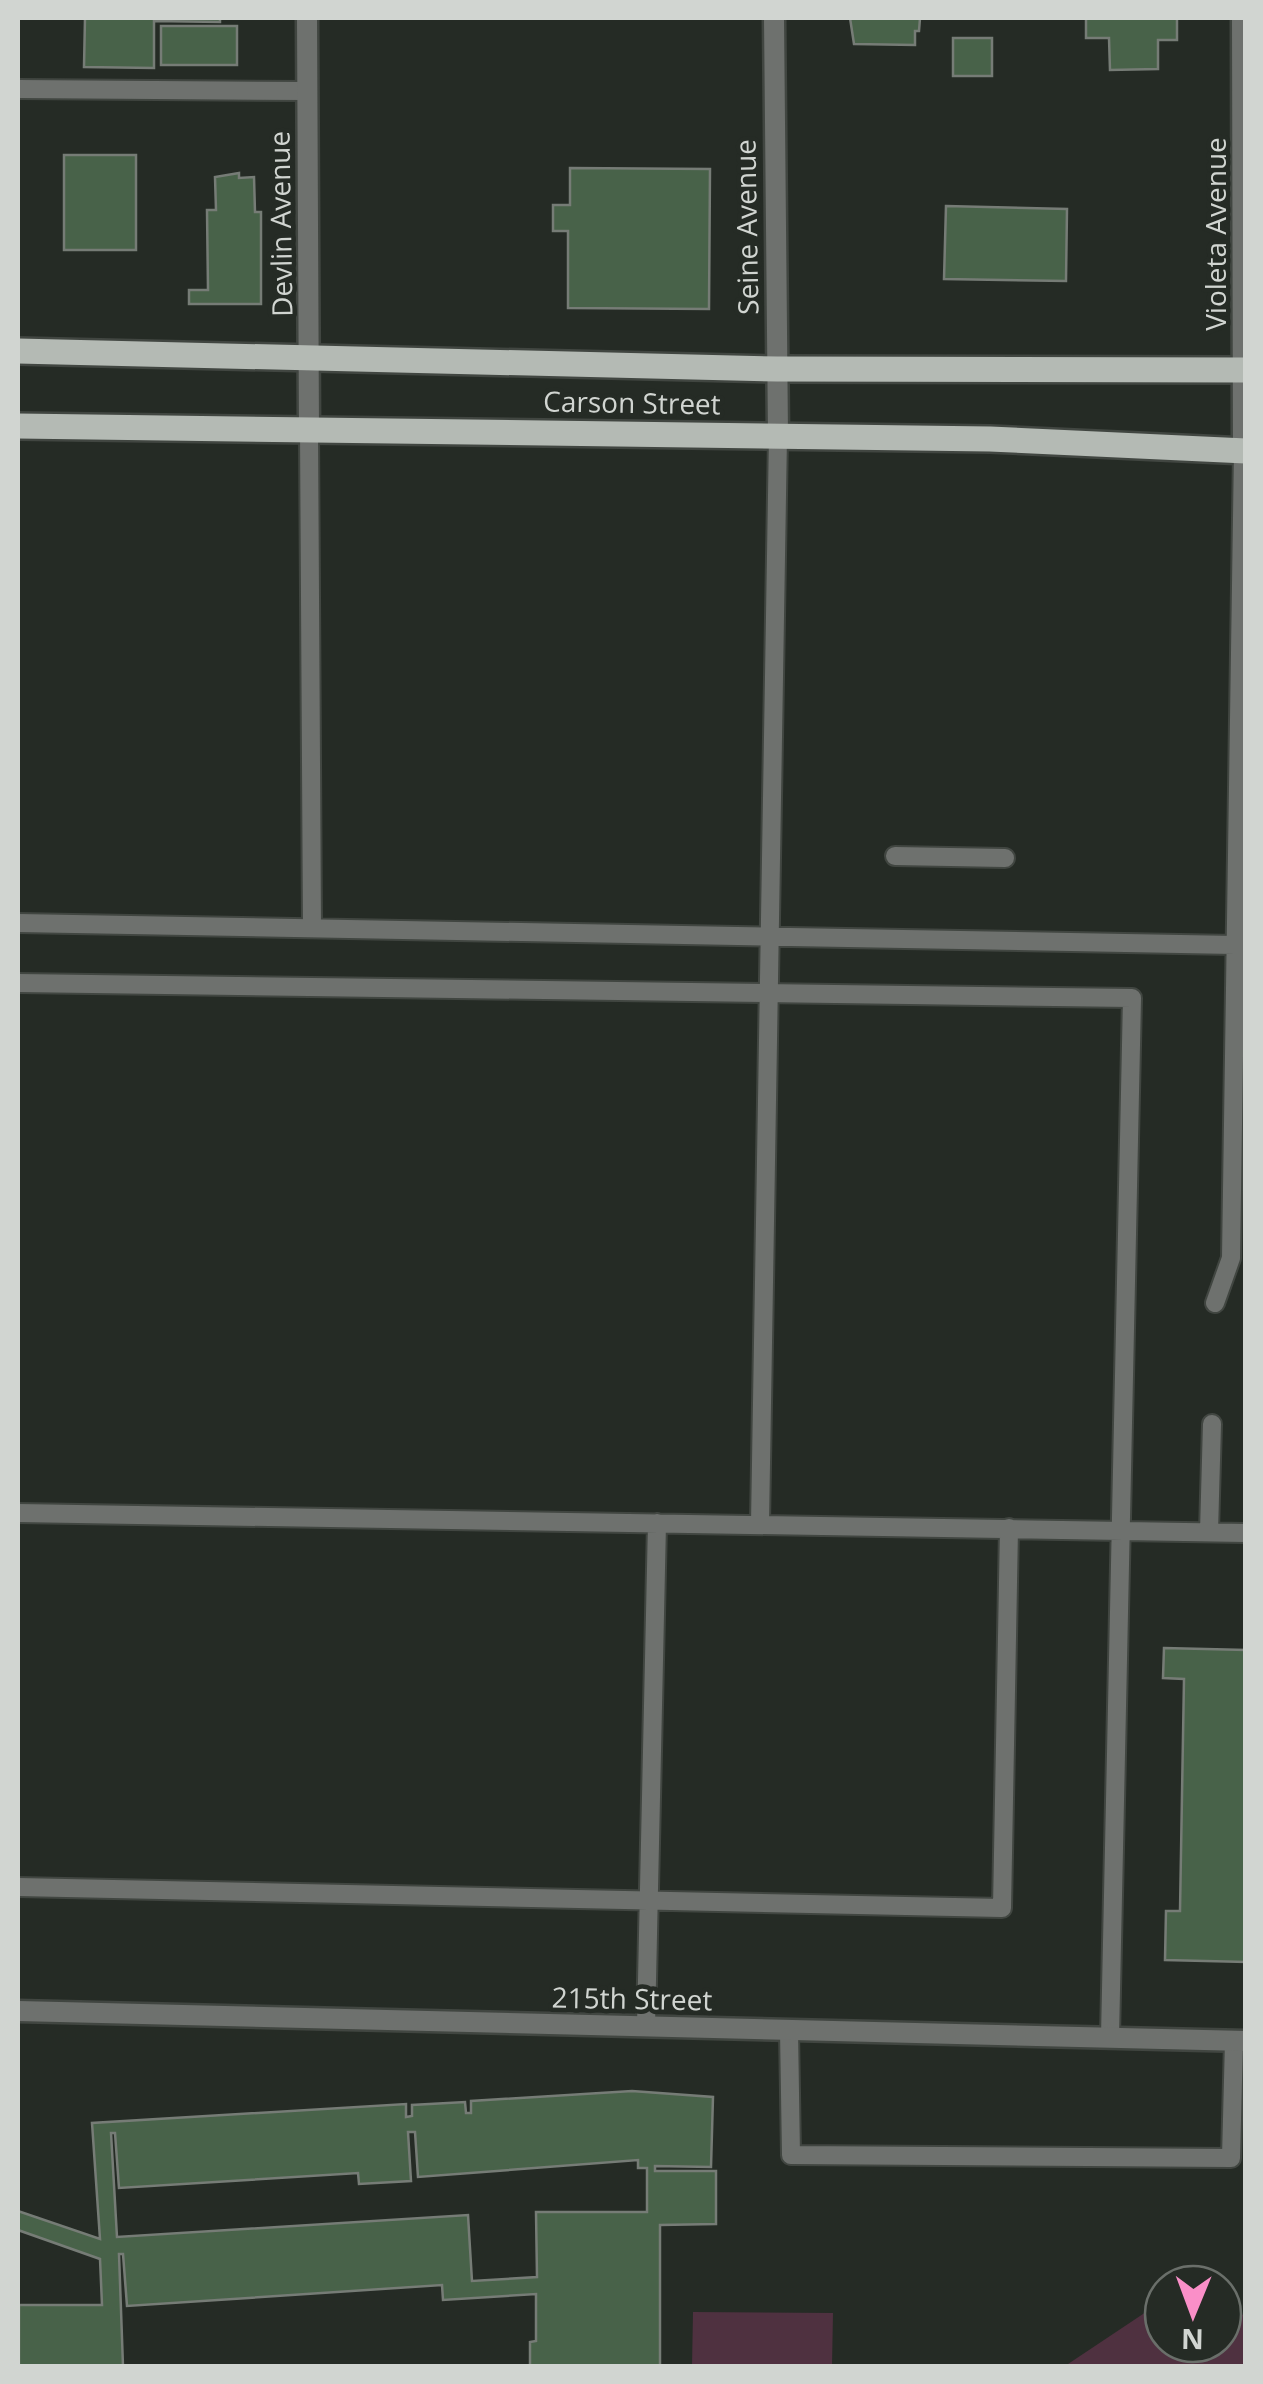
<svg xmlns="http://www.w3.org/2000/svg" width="1263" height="2384" font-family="'Open Sans',sans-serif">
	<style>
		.pitch { fill: #4f3140 }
		.building { fill: #486249; stroke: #767c76; stroke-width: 2.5; fill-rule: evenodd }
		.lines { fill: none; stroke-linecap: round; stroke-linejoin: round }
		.service-casing { stroke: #414641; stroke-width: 22 }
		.minor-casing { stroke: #414641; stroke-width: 25 }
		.primary-casing { stroke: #414641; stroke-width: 30 }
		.service { stroke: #6e716e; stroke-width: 18 }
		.minor { stroke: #6e716e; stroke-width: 20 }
		.primary { stroke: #b4bab4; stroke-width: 25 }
		.labels { text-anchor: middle; stroke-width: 9; stroke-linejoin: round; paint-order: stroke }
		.street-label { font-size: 28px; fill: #d1d5d1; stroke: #252b25 }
	</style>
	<rect width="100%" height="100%" fill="#252b25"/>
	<path class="pitch" d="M1155,2306l8,1v37h60v-32l22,3v51h-180z
		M693,2312l140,1 -1,53h-140z"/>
	<path class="building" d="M85,18h135v4l-66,-1v47l-70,-1z
		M850,18h70l-1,13h-4v14l-61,-1z
		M1086,18h91v22h-19v29l-48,1 -1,-32h-23z
		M161,26h76v39h-76z
		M953,38h39v38h-39z
		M64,155h72v95h-72z
		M570,168l140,1 -1,140 -141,-1v-77h-15v-26h17z
		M239,173v5l15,-1 1,35h6v92h-72v-14h19l-1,-80h9l-1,-33z
		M946,206l121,3 -1,72 -122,-2z
		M1164,1648l82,2v312l-81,-2 1,-49h14l4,-232 -21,-1z
		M632,2091l81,6 -2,70 -56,-1v5h61v53l-56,1v141h-130v-24l6,-1v-47l-93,6 -1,-15 -315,21 -4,-52h-4l4,112h-104v-61h83l-2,-46 -82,-29v-19l82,28 -8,-116 314,-19v13l6,-1v-11l53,-3 1,11h5v-12zM408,2132h7l3,45 220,-17v8h9v44h-111l1,65 -65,4 -4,-66 -351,22 -6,-104h4l4,55 239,-15 1,11 52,-3z"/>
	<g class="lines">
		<g class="service-casing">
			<path id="service" d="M18,89l289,2
				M309,430l3,498
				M895,856l110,2
				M18,923l1217,22
				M18,983l1114,15 -22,1039
				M1215,1303l16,-45 12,-807
				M18,1513l1228,20
				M760,1524l18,-1089
				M1209,1532l3,-108
				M18,1887l984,21 7,-380
				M646,2026l11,-503
				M789,2030l2,125 440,3 3,-117"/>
		</g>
		<g class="minor-casing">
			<path id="minor" d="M307,18l2,412
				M774,18l4,417
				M1242,18l1,433
				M18,2011l1228,30"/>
		</g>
		<g class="primary-casing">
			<path id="primary" d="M18,351l759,18 469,1
				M18,426l972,13 256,12"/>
		</g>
		<use href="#service" class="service"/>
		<use href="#minor" class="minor"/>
		<use href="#primary" class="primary"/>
	</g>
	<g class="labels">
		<g class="street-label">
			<text transform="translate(281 224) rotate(-91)" y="10">Devlin Avenue</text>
			<text transform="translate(747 227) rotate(-91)" y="10">Seine Avenue</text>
			<text transform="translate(1216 234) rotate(-90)" y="10">Violeta Avenue</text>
			<text transform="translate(632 403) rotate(1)" y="10">Carson Street</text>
			<text transform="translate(632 1999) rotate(1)" y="10">215th Street</text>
		</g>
	</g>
	<rect width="1263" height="2384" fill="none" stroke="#d1d5d1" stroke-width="40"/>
	<g transform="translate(1193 2314) rotate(181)"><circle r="48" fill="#252b25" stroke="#6a6f6a" stroke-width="2.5"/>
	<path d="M0-8L18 38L0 25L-18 38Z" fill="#fa8fc8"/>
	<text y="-15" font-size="28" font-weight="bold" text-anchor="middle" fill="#d1d5d1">N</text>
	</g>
</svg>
